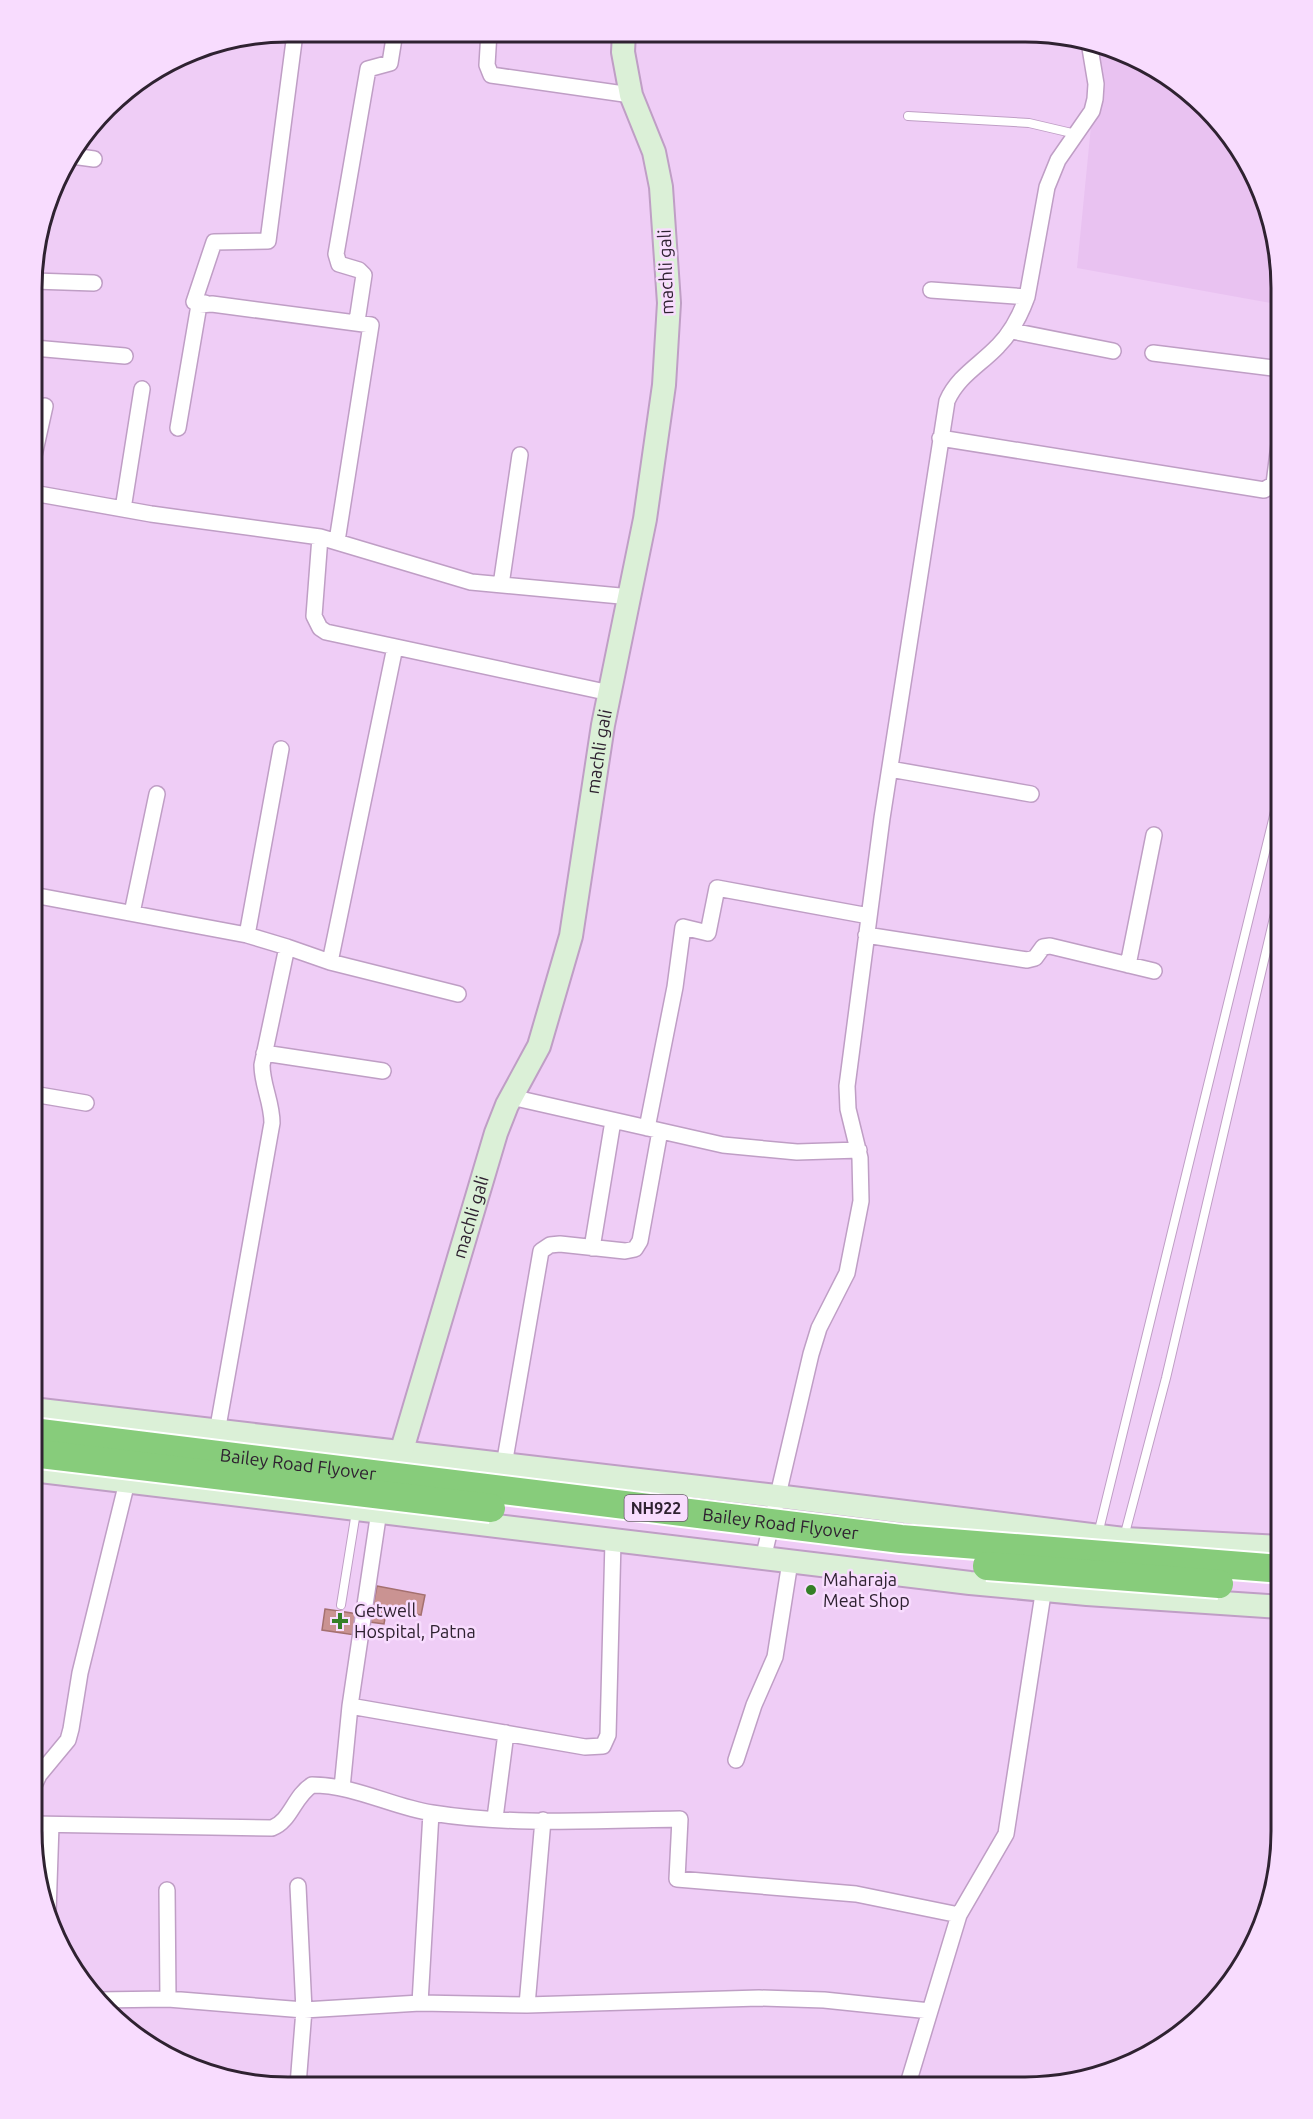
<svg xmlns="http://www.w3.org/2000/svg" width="1313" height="2119" font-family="Ubuntu,sans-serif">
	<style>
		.built { fill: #e9c2f1 }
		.building { fill: #ca9392; stroke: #a4706f; stroke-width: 1.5 }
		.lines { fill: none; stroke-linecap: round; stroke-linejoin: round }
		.lane-casing { stroke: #bf9ec5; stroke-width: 10 }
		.street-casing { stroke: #bf9ec5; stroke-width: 18 }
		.secondary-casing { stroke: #bf9ec5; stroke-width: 26 }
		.lane { stroke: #fff; stroke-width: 8 }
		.street { stroke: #fff; stroke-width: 15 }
		.secondary { stroke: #dbf0d7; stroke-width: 22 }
		.highway-bridge-casing { stroke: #fff; stroke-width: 32; stroke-linecap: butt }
		.highway-bridge { stroke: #87cc7b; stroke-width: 28 }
		.poi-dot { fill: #347f26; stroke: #f8dcfe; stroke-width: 2 }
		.labels { text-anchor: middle; stroke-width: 5; stroke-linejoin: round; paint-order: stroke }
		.shield { fill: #f8dcfe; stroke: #6b5a6e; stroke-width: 1.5 }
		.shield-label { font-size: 16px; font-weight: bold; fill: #2f2231 }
		.street-label { font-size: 18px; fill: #2f2231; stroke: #f8dcfe }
		.poi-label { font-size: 18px; fill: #2f2231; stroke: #f8dcfe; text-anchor: start }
		.rim { fill: none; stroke: #2f2231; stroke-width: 3 }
	</style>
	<rect width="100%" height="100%" fill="#efcdf6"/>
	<path class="built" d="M1099,45l25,6 57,34 48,47 33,58 19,98v17l-204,-37z"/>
	<path class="building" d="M377,1586l48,9 -4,20 -34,-7 -3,16 -14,-2z
		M325,1609l33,5 -3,21 -33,-5z"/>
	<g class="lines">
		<g class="lane-casing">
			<path id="lane" d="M908,116l121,7 47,11
				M1098,1534l183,-747
				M1124,1537l42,-159 115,-490
				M341,1605l15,-93"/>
		</g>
		<g class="street-casing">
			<path id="street" d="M489,32l-2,33 4,10 140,20
				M72,156l22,3
				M34,281l60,2
				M931,290l96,7
				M205,303l-11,-1 20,-60 54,-1 26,-200
				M357,321l7,-46 -5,-5 -20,-6 -3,-10 32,-185 22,-6 5,-31
				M1012,331l101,20
				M34,348l91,8
				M1153,353l128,16
				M178,428l21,-123 13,-1 159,21 -34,216
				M940,438l324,52 10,-6 7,-55
				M33,460l12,-54
				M33,493l118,21 169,23 151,45 160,15
				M123,509l19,-120
				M320,537l-6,79 6,12 6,4 284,61
				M501,585l19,-130
				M890,769l141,25
				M33,895l214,40 40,12 -25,118c0,20 10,37 10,58l-56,315
				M132,913l25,-119
				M247,935l34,-186
				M866,935l161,25 8,-2 8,-11 7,-1 104,25
				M287,947l43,15 128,32
				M330,962l65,-315
				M1128,965l26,-130
				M264,1053l119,18
				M33,1094l53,9
				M511,1097l212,48 74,7 62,-2
				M647,1128l28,-141 8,-60 25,6 9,-45 152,28
				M592,1248l21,-127
				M504,1465l37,-214 9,-6 10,-1 65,7 10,-2 5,-8 20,-110
				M379,1511l-29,195 235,41 18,-1 5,-11 5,-194
				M763,1559l48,-205 8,-26 28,-55 14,-72 -1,-43 -12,-49 -1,-23 35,-268 65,-417c11,-25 33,-36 51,-55 14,-14 22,-30 29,-49l20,-110 11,-27 34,-49 3,-12 1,-15 -7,-42
				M736,1760l18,-55 21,-48 15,-95
				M342,1788l8,-82
				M32,1790l7,-15 29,-35 3,-11 9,-56 47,-191
				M495,1818l11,-85
				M32,1824l240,4c19,-7 22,-32 40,-43 43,0 80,22 120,28 81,13 166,7 248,6l-3,60 179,15 103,21 -52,172
				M298,1886l6,124 -6,75
				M167,1890l1,109
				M48,1913l3,-88
				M959,1915l47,-81 39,-253
				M97,2000l71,-1 136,11 116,-7 107,2 16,-185
				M420,2003l11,-190
				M527,2005l232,-7 65,2 106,11"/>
		</g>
		<g class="secondary-casing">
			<g id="secondary">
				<path d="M32,1409l744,87 348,43 157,8"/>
				<path id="s1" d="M401,1453l95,-320 11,-28 32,-59 32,-110 32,-211 42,-206 19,-134 5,-82 -8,-116 -7,-35 -23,-57 -8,-43 1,-20"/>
				<path d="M32,1470l938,113 117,11 194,13"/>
			</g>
		</g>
		<use href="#lane" class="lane"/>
		<use href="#street" class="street"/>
		<use href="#secondary" class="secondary"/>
		<g class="highway-bridge-casing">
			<g id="highway-bridge">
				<path id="s2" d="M32,1432l869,107 380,30"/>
				<path d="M32,1453l459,55"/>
				<path d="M987,1566l232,18"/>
			</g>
		</g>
		<use href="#highway-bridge" class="highway-bridge"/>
	</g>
	<g class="poi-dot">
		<circle cx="811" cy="1590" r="6"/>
		<path d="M337 1612h6v6h6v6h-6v6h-6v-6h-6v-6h6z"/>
	</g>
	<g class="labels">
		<rect class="shield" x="624.5" y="1495" width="63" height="26" rx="4.5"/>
		<g class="shield-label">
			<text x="656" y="1514">NH922</text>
		</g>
		<g class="street-label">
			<text transform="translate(666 272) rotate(-92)" y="6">machli gali</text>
			<text dy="6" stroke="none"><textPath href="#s1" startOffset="732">machli gali</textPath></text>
			<text dy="6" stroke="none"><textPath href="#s1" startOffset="246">machli gali</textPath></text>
			<text dy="6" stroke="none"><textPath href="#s2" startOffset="268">Bailey Road Flyover</textPath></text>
			<text dy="6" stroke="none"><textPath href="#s2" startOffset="754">Bailey Road Flyover</textPath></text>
		</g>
		<g class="poi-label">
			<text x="823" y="1586">Maharaja<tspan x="823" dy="21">Meat Shop</tspan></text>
			<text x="354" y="1617">Getwell<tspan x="354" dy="21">Hospital, Patna</tspan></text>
		</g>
	</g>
	<path d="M0 0H1313V2119H0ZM288 42H1025A246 246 0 0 1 1271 288V1831A246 246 0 0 1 1025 2077H288A246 246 0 0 1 42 1831V288A246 246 0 0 1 288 42Z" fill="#f8dcfe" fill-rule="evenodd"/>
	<path class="rim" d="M288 42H1025A246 246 0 0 1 1271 288V1831A246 246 0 0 1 1025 2077H288A246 246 0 0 1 42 1831V288A246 246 0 0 1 288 42Z"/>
</svg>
